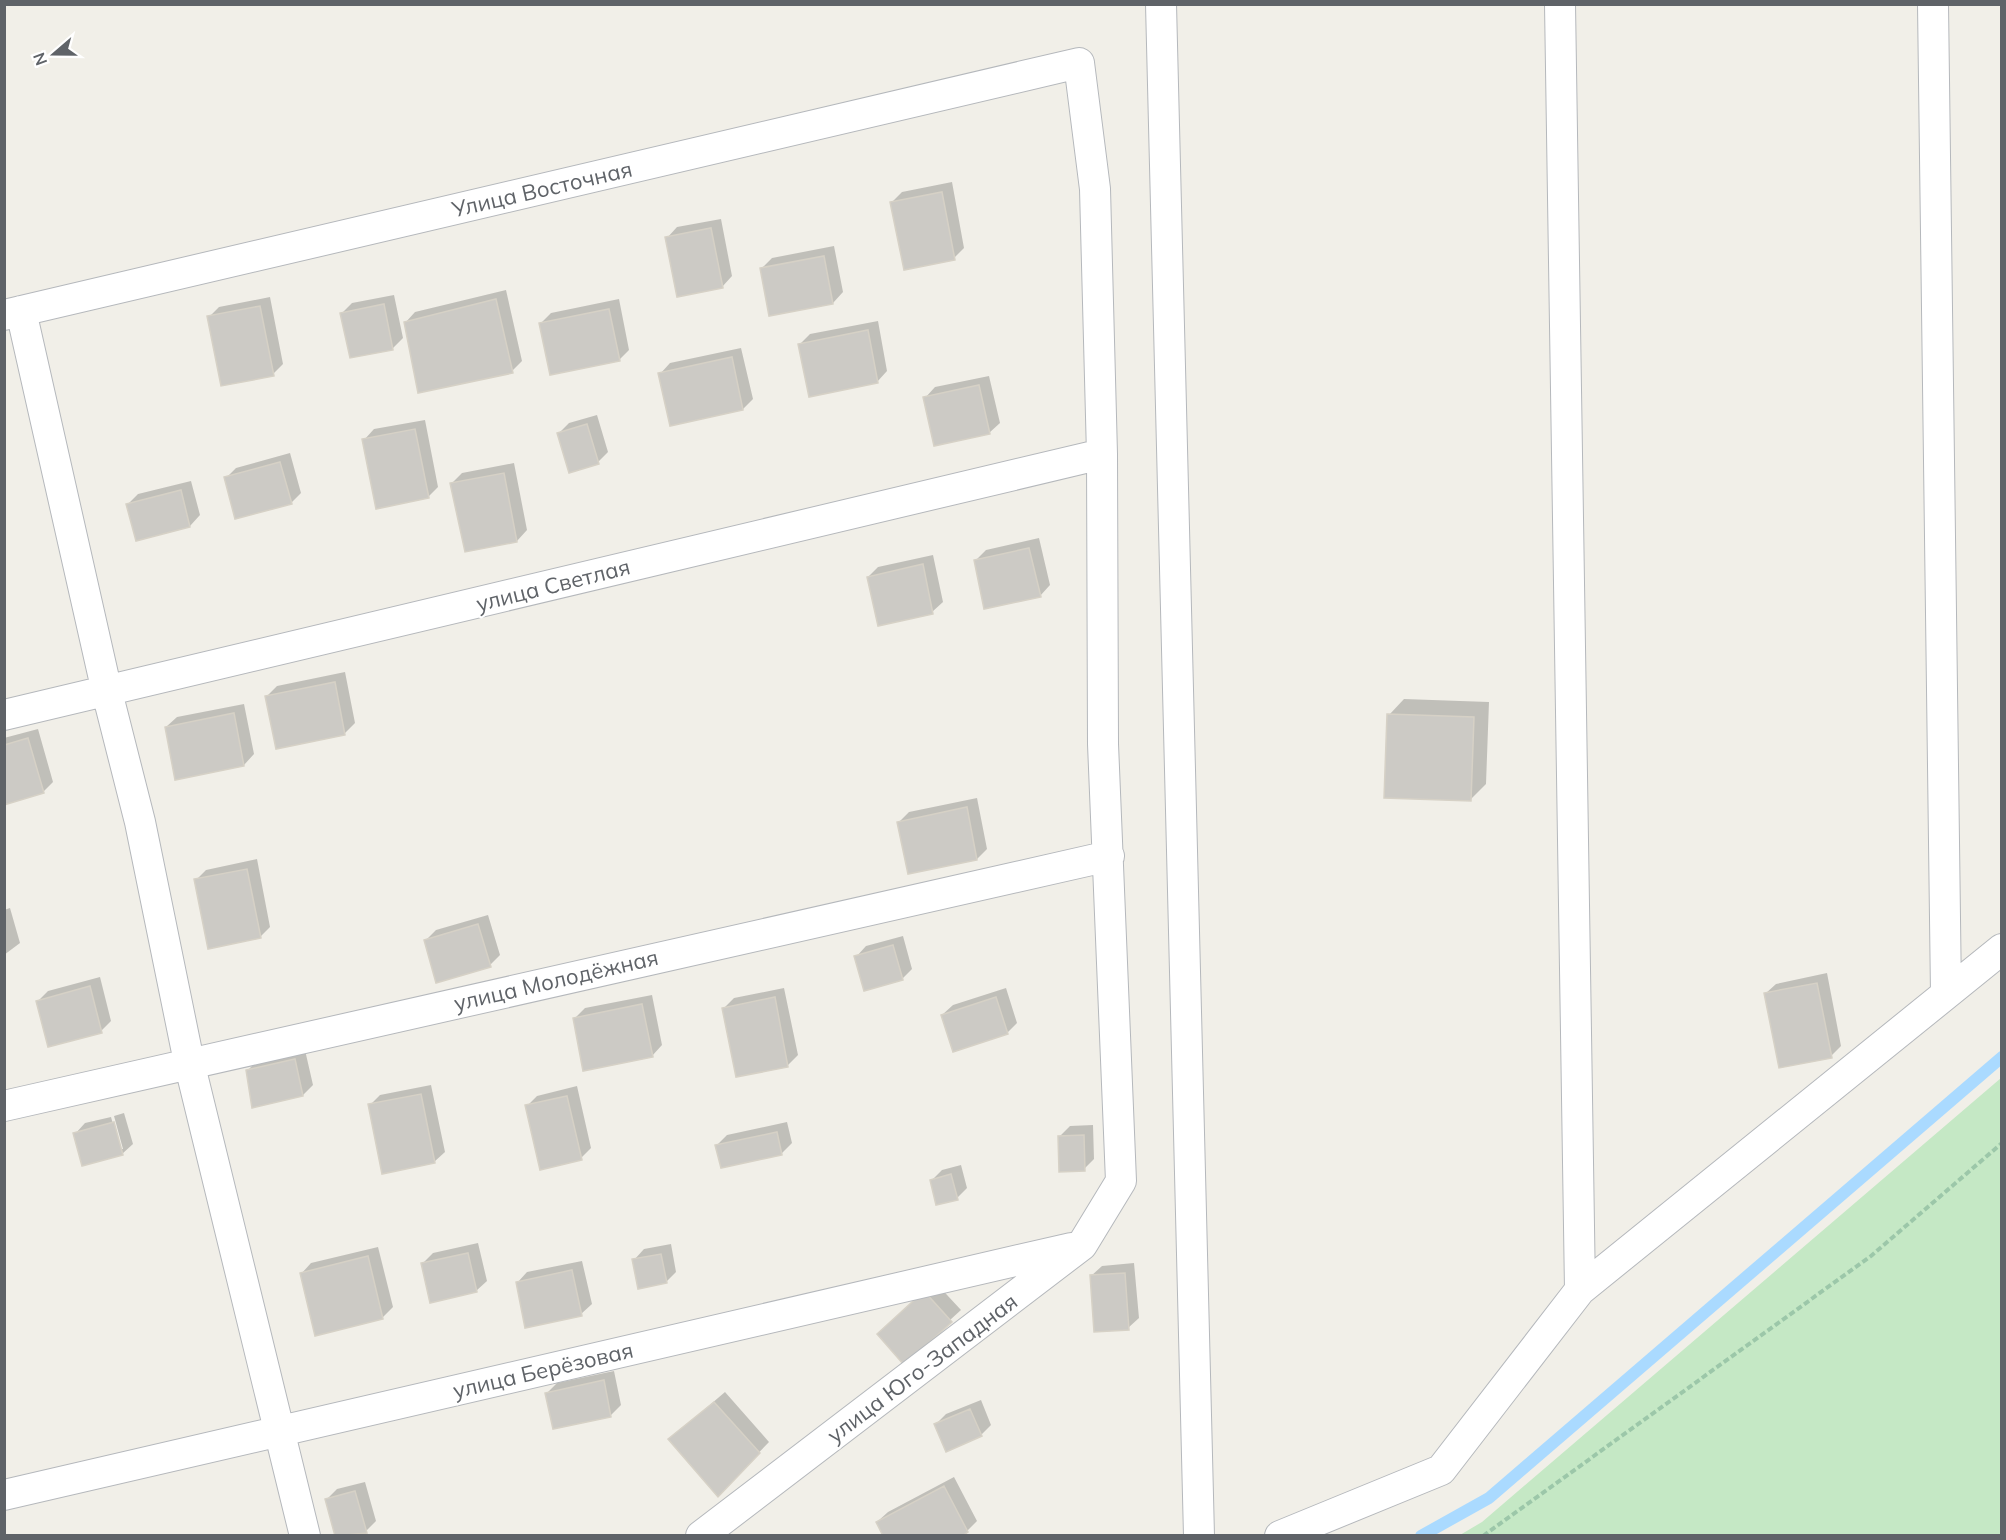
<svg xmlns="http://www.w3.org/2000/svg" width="2006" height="1540" font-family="Mulish,sans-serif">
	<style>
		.green { fill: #c5e8c5 }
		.shadow { fill: #0003 }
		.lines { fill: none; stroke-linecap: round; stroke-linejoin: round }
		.stream { stroke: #aadaff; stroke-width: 12 }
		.building { fill: #cccac5; stroke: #d6d1c6; stroke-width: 1.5 }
		.street-casing { stroke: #b5b8bc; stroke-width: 32 }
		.path { stroke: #9cc7a9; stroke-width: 4; stroke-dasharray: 6 3; stroke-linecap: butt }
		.street { stroke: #fff; stroke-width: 30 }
		.labels { text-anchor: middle; stroke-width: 4.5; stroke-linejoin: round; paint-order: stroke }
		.street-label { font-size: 22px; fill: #5f6368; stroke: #fff }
	</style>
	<rect width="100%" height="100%" fill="#f1efe8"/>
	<path class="green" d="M2001,1078v457h-541l22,-13z"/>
	<path class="shadow" d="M952,182l12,66 -10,10 -62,-56 10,-10z
		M721,219l11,57 -10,11 -55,-49 10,-11z
		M834,246l9,46 -10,11 -72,-34 11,-11z
		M506,290l16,71 -10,10 -107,-48 10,-11z
		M394,295l9,43 -11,11 -50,-36 10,-10z
		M270,297l13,67 -10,10 -64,-57 10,-10z
		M619,299l10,51 -10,10 -78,-37 10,-10z
		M878,321l9,50 -10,11 -77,-38 10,-10z
		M741,348l12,51 -10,10 -83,-35 10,-11z
		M989,376l11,47 -11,10 -64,-35 10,-11z
		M597,415l11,37 -10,10 -39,-29 10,-10z
		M425,420l13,67 -10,10 -64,-57 10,-11z
		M290,453l11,40 -10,10 -65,-25 10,-10z
		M514,463l13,67 -10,11 -65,-58 10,-10z
		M191,481l9,34 -10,11 -53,13 -9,-35 10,-10z
		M1039,538l11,47 -10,11 -64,-36 10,-10z
		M933,555l10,47 -11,10 -64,-35 10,-10z
		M345,672l10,51 -10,10 -78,-37 10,-10z
		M1404,699l85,3 -3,82 -16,16 -81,-85z
		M244,704l10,50 -10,11 -78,-38 11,-10z
		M38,729l15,53 -10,10 -39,11v-65z
		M977,798l10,51 -10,10 -78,-37 10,-10z
		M257,859l13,68 -10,10 -64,-57 10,-10z
		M10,908l10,35 -16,12v-45z
		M488,915l12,40 -10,10 -64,-25 10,-10z
		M903,936l9,33 -10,10 -46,-22 10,-11z
		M1827,973l14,73 -10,10 -66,-62 11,-10z
		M100,977l11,44 -10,10 -63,-30 10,-10z
		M784,988l14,67 -10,10 -64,-57 10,-10z
		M1006,988l11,35 -10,10 -65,-18 11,-10z
		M652,995l10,50 -10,11 -77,-38 10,-10z
		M305,1050l8,35 -10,10 -55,-25 10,-10z
		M431,1085l14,67 -11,10 -64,-57 10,-10z
		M577,1086l14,62 -10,10 -54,-52 10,-10z
		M124,1113l9,31 -11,10 -47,-20 10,-11 26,-6 9,32h3l-9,-33z
		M787,1122l5,21 -10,10 -65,-8 10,-10z
		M1093,1125l1,34 -10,10 -24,-33 10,-10z
		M961,1165l6,23 -10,10 -25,-18 10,-10z
		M478,1243l9,38 -11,10 -53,-28 10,-10z
		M671,1244l5,28 -10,10 -32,-22 10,-11z
		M378,1247l15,60 -11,11 -81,-44 10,-11z
		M582,1261l10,43 -11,10 -64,-31 10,-11z
		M1134,1263l5,55 -11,10 -37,-52 11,-10z
		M935,1282l26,28 -57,52 -25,-28z
		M614,1371l7,34 -10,10 -64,-22 10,-10z
		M725,1392l44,50 -51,53 -48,-56z
		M981,1400l10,25 -10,10 -45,-11 10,-10z
		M954,1477l23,44 -10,10 -90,-9 11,-10z
		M365,1482l11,39 -10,10 -29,5 -10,-37 10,-10z"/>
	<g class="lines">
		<path class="stream" d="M1421,1536l68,-38 513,-441"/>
	</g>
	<path class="building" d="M942,192l13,68 -51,10 -14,-68z
		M711,228l12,60 -46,9 -12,-60z
		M824,256l9,48 -64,12 -9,-48z
		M496,299l17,74 -95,20 -14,-71z
		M384,304l9,46 -43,8 -10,-45z
		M260,306l14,70 -53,10 -14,-70z
		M609,309l11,52 -70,14 -11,-52z
		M868,330l10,53 -69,14 -11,-53z
		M732,357l11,53 -73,16 -12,-53z
		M979,385l11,49 -56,12 -11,-49z
		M587,424l12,40 -30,9 -12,-40z
		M415,429l14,69 -53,11 -14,-70z
		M280,462l12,42 -57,15 -11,-42z
		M504,473l13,69 -52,10 -15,-69z
		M181,490l9,37 -54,14 -10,-37z
		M1029,548l12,49 -57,12 -10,-49z
		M923,564l10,50 -55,12 -11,-49z
		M335,682l10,53 -69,14 -11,-53z
		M234,713l10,53 -69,14 -10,-53z
		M1387,714l87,3 -3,84 -87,-3z
		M28,738l16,55 -40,12v-60z
		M967,807l10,53 -69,14 -11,-52z
		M247,869l14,69 -53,11 -14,-70z
		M478,924l13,43 -55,16 -12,-43z
		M893,945l10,35 -39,11 -10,-35z
		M1817,983l15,75 -53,10 -15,-75z
		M90,986l12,47 -54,14 -12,-46z
		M775,997l13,70 -52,10 -14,-69z
		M996,997l12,37 -55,18 -12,-37z
		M642,1004l11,53 -70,14 -10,-53z
		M295,1059l8,37 -51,12 -6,-38z
		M421,1094l14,69 -53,11 -14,-70z
		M567,1096l15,64 -42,10 -15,-65z
		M114,1122l9,33 -41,11 -9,-33z
		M777,1132l5,23 -61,13 -6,-23z
		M1084,1135l1,36 -26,1 -1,-36z
		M951,1174l7,26 -22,5 -6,-25z
		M468,1253l9,39 -47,11 -9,-40z
		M661,1254l6,29 -29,6 -6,-30z
		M368,1256l15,63 -68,17 -15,-63z
		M572,1270l10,46 -57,12 -9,-46z
		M1125,1273l4,57 -35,2 -4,-57z
		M924,1291l28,31 -48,43 -27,-31z
		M604,1380l7,37 -58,12 -8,-36z
		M714,1402l46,51 -42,44 -50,-58z
		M970,1409l12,27 -36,16 -12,-28z
		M944,1486l24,46 -6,4h-79l-7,-14z
		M355,1491l12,42 -32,3 -10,-37z"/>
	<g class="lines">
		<g class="street-casing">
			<path id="street" d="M1161,4l38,1532
				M1560,4l20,1286
				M1933,4l13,990
				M21,311l86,381 33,130 49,240 116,474
				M4,315l1075,-252 16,126 7,265 1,290 18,437 -39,64 -381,291
				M4,715l1098,-261
				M4,1106l1105,-250
				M4,1495l1067,-247
				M1280,1536l161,-66 139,-180 422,-341"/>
		</g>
		<path class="path" d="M1483,1536l388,-280 131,-113"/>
		<use href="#street" class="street"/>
	</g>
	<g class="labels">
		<g class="street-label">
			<text transform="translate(542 189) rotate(-13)" y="8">Улица Восточная</text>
			<text transform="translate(553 585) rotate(-14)" y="8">улица Светлая</text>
			<text transform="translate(556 980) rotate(-13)" y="8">улица Молодёжная</text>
			<text transform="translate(922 1368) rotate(-37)" y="8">улица Юго-Западная</text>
			<text transform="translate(543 1370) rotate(-13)" y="8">улица Берёзовая</text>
		</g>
	</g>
	<rect width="2006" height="1540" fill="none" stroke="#5f6368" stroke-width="12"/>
	<g transform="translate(54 54) rotate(250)" stroke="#ffffff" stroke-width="4.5" paint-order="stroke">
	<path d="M0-4.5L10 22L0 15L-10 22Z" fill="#5f6368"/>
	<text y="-9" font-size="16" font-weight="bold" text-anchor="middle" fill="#5f6368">N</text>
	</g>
</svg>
